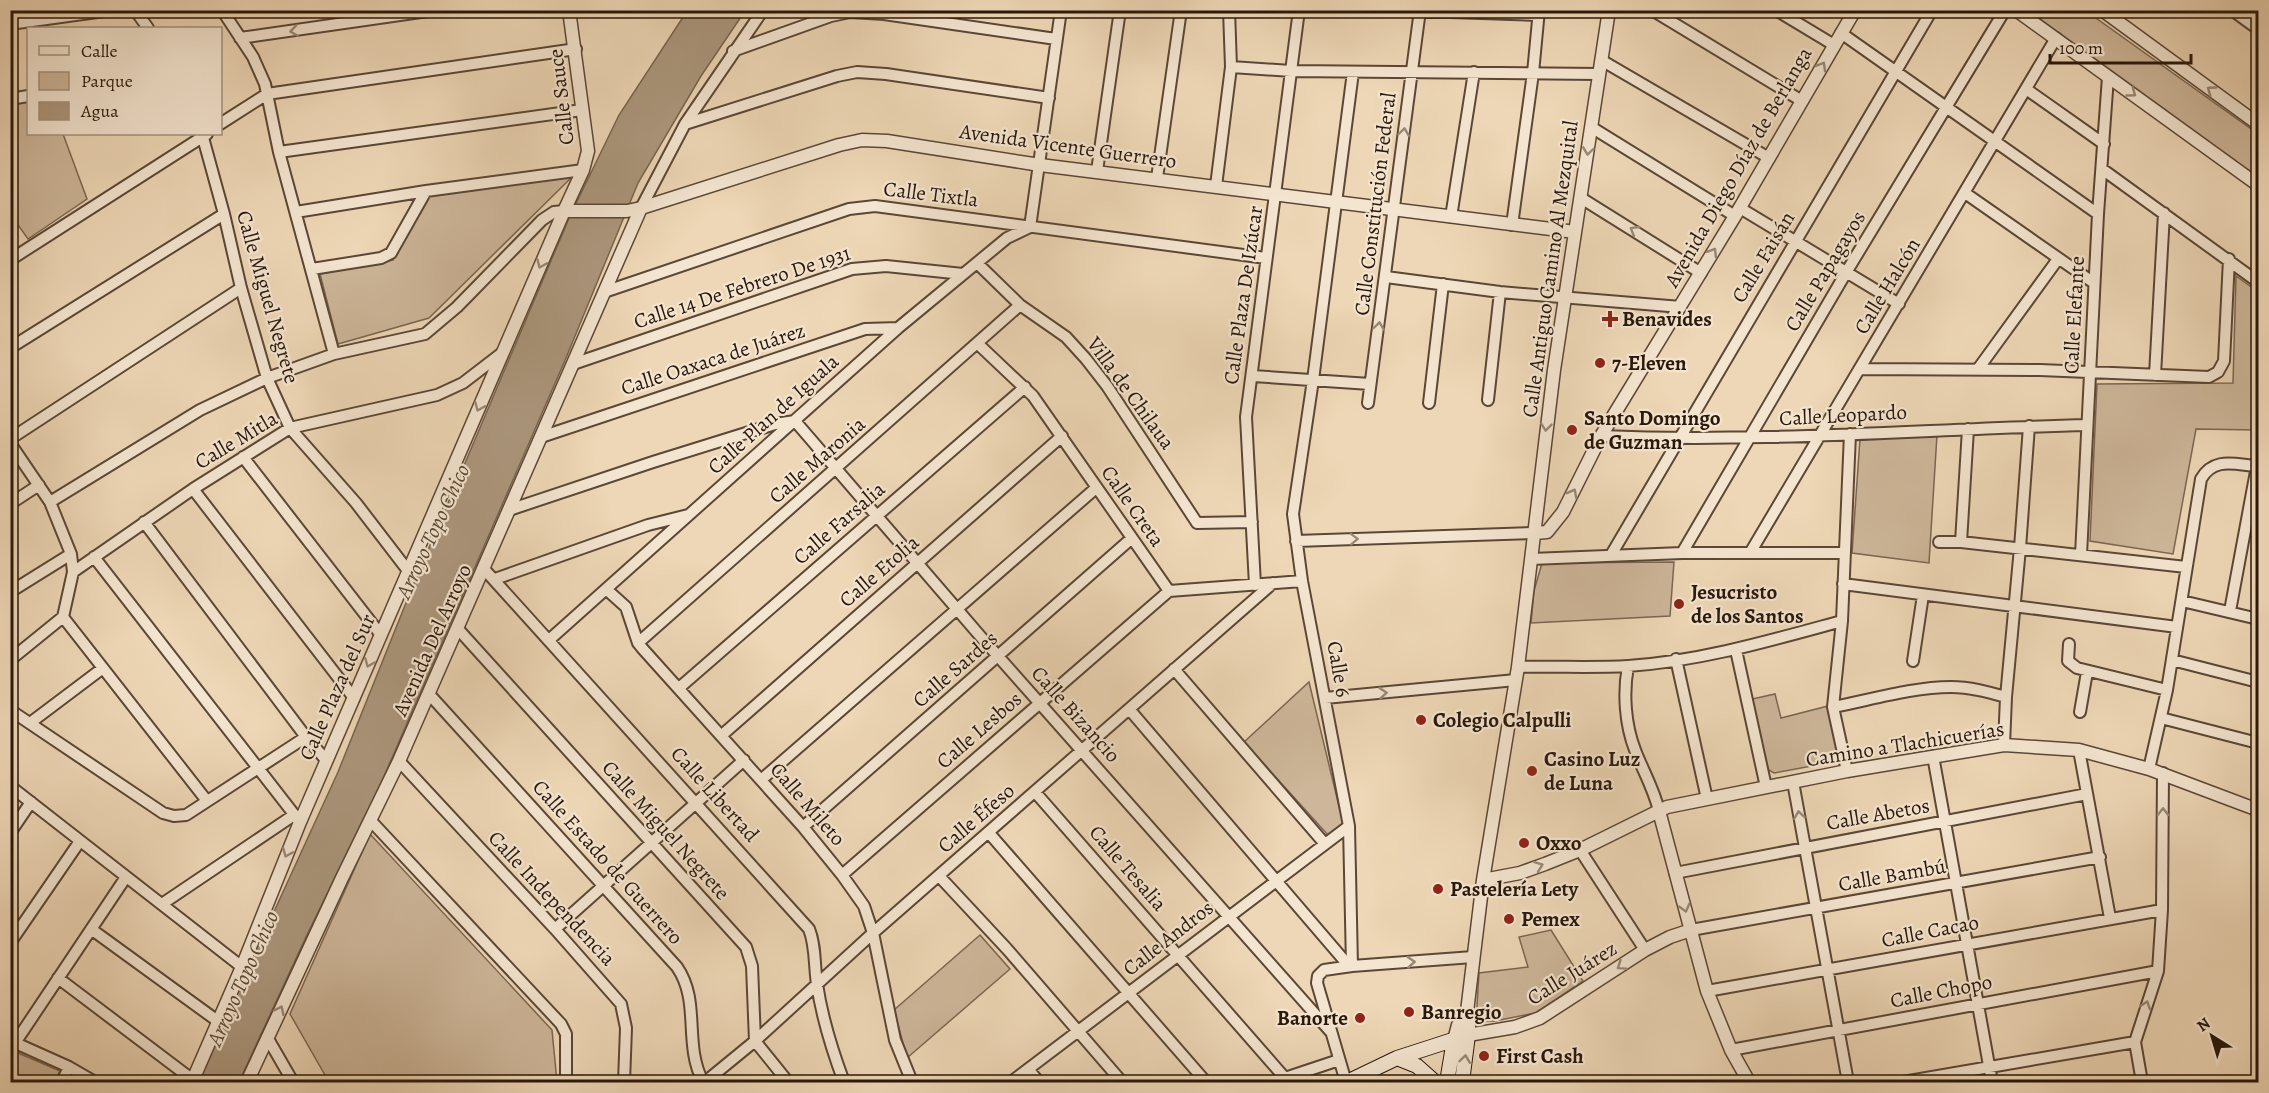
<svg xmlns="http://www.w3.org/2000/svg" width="2269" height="1093" font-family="Alegreya,serif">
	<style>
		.green { fill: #cdb699; stroke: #7b6652; stroke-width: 1.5 }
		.water { fill: #ab967c; stroke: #77634f; stroke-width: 1.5 }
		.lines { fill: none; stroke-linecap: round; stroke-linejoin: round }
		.minor-casing { stroke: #5a4736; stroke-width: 14 }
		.tertiary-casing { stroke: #5a4736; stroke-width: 15 }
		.secondary-casing { stroke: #29170b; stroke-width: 16 }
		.minor { stroke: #f4e5d0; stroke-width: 10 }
		.tertiary { stroke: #f4e5d0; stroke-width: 12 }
		.secondary { stroke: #f4e5d0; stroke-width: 14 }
		.oneway { stroke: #987 }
		.poi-dot { fill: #8f2418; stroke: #f4e5d0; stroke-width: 2 }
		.labels { text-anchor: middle; stroke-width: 4.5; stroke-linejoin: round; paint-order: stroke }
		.street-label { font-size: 21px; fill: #29170b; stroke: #f4e5d0 }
		.poi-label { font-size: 21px; font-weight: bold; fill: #29170b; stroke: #f4e5d0; text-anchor: start }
		.water-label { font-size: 22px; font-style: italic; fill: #5d4a38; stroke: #f4e5d0 }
	</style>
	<rect width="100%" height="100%" fill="#eed7b6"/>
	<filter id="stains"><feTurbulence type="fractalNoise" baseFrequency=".00333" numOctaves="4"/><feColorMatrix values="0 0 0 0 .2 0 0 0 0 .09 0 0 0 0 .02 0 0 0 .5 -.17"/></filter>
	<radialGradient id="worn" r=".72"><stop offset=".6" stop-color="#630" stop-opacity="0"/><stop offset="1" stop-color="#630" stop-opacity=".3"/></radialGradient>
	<path class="green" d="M2022,11h64l172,123v43z
		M28,100v34h35l24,65 -59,40 -17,-24 -1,-112z
		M573,176l-144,142 -91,26 -18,-70 73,-14 38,-68z
		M2236,276l22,16v138l-62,-1 -23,125 -83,-13 7,-157 136,-1z
		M1937,435l-8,128 -77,-10 8,-114z
		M1674,562l-4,54 -139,7 3,-32 8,-28z
		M1309,682l34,141 -15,12 -84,-93z
		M1775,694l6,24 47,-12 11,55 -65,12 -7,-4 -15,-70z
		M370,834l182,196 5,52h-228l-39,-68z
		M1551,930l32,51 -48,32 -40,8 -19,1 3,-49 49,-6 -9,-30z
		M980,935l30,34 -103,89 -13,-48z
		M11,1050l49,21 -6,11h-43z"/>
	<path class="water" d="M687,11h58l-44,65 -63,107 -72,175 -188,432 -72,147 -67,145h-47l27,-60 47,-93 72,-157 76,-189 156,-367 49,-101z"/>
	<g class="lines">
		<g class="minor-casing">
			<path id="minor" d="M135,10l13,18
				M222,10l31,47 12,27 14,68 55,202
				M1390,10l148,5
				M1652,10l150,91
				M1776,10l58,35
				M2232,10l26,19
				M10,24l102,-14
				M1841,33l257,181
				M240,38l195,-28
				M733,51l98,-35 19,-4 34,2 172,25
				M1601,60l168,98
				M1231,67l60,4 308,3
				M2026,89l78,55
				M10,99l18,-3
				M220,124l47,-30 309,-45
				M685,124l152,-48 20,-4 29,2 163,24
				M1591,127l144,89
				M202,134l22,80 17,74 26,90 23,50 66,75 53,69
				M279,152l303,-42
				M2102,169l156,113
				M1097,171l23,-161
				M1157,178l24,-168
				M1216,186l15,-119 -2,-57
				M1965,193l129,90
				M1581,198l120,75
				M641,208l44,-84 78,-114
				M1740,208l159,96
				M296,212l130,-21 157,-21
				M1451,217l23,-145
				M1512,225l21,-152 6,-63
				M10,260l197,-126
				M977,263l43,42 46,32 20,22 21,27 90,137 55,-1
				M312,269l69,-11 10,-5 35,-62
				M1386,277l114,15 181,15
				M604,292l245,-83 26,-3 391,52
				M977,343l56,53 136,195
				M10,348l214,-134
				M573,364l279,-95 34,-3 77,8
				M1860,369l180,1 169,7 9,-5 6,-11 5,-102
				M1978,369l80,-110
				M2155,375l9,-162
				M1253,376l117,8
				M1488,400l12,-108
				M1368,403l52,-393
				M1429,403l14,-119
				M1601,436c162,7 324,-7 486,-11
				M541,437l324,-108 33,-1
				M10,439l231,-151
				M10,443l40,59 21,52 2,18 -10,45
				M243,457l138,178
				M193,489l161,209
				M50,502l150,-92 67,-32 67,-24 91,-20 32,-27 85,-87 12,-8 10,-1
				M10,504l29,-19
				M509,510l144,-48 122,-38 20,-3 186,216 349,394
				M144,522l162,215 20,23
				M1296,541l239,-8
				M1939,542h22l225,25
				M1961,542l7,-113
				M1682,553l165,-282 158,-261
				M1750,553l306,-515
				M1611,555l321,-545
				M2081,555l17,-341 10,-137
				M94,557l206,265
				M1531,559l151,-6h162
				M484,569l325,360c7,17 5,36 8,55 5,34 15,66 27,98
				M73,572l120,-83 97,-61 147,-33 26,-12 39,-30
				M495,579l153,-54 40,-10
				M1843,584l334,43
				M1255,585l-9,-168 53,-407
				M606,589l20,18 12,36 4,5 161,179 39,48 22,31 9,27 22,107 17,42
				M1169,591l133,-10
				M10,592l61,-38
				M2182,601l76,18
				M2230,611l27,-145
				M63,617l144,184
				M458,629l288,318 6,19 3,75 33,41
				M549,640l349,-312 109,-90 23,-11 31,-217
				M638,643l382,-338
				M2069,644l-1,17 9,7 90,22
				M1736,650l30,137
				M1676,659l31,140
				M10,660l53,-43
				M2172,660l86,22
				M1913,661l10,-66
				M1628,666c-5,27 -3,58 7,84 8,21 19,39 24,61
				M1518,667c37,-1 74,1 110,-1 73,-5 144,-26 214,-45
				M1174,669l151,175
				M679,688l346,-301
				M429,694l248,273c24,35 6,76 26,115
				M1325,698l191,-18
				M1833,707c37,-7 80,-20 118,-20 19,0 37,5 55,10
				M1129,709l220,257
				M10,710l153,103 11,3 12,-1 120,-78
				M2080,712l7,-40
				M2161,718l97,25
				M30,723l73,-55
				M722,735l340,-299
				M2004,745l2,-48 14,-149 9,-122
				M2079,750l31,168
				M1933,756l59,326
				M399,761l156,168 66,75 5,24 -2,54
				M2149,769l18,-79 34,-211c13,-23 35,-14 57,-13
				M1847,771l-14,-64 9,-86 8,-187
				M761,780l335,-292
				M1793,782l55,300
				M10,786l232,181
				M1035,792l250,286
				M371,821l190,203 5,10v48
				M803,827l329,-289
				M10,833l21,-31
				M989,833l217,249
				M1580,850l65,100
				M1675,873l412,-79
				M842,875l327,-284
				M939,876l68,73 115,133
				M162,904l132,-89
				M91,929l128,93
				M555,929l189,-169
				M1691,930l409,-73
				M10,943l70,-102
				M1352,966l-3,-140 -47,-245 -9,-67 20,-134 40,-308
				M58,978l135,102
				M1707,991l455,-81
				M267,1037l26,45
				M11,1041l58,26 26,15
				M15,1043l111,-166
				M1731,1050l427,-79
				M1028,1069l11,13
				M62,1082l7,-15
				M705,1082l50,-41 118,-108 400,-350
				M1011,1082l338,-256
				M1273,1082l66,-22
				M1346,1082l-29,-99 1,-7 6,-6 28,-4 121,-9
				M1903,1082l232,-40
				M2142,1082l-7,-40 23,-71 4,-61 1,-137
				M2257,1082l1,-2"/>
		</g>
		<g class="tertiary-casing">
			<path id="tertiary" d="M1609,10l-55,360 -36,297 -35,213 -17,140 3,6 -1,9 47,-8 25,-9 105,-68 25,-13 21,-7
				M2016,10l242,175
				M2102,10l156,114
				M564,211h63l14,-3 198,-63 23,-5 25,1 153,24 535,67
				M1535,533l12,-1 16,-20 38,-76 134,-220 120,-206
				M1659,811l48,180 24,59 18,32
				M1483,880l37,-7 25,-9 35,-14 87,-43 180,-36 157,-26 75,5 70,19 109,41
				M1454,1040l4,-15 8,-5
				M192,1082l50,-115 58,-145 264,-611 19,-41 5,-19 -19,-141
				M247,1082l95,-204 57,-117 242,-553"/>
		</g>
		<g class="secondary-casing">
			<path id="secondary" d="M1397,1058l20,8 18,16
				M1347,1082l50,-24 71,-23 -6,47
				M1447,1082l7,-42"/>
		</g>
		<use href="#minor" class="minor"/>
		<use href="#tertiary" class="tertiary"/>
		<use href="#secondary" class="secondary"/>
	</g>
	<defs><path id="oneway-chevron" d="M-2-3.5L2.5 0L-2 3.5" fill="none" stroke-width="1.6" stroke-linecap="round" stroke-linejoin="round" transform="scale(1.5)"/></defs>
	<g class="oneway">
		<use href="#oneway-chevron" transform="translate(294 31) rotate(172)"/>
		<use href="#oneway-chevron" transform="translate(1822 66) rotate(-60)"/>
		<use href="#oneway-chevron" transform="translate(2211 90) rotate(-144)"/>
		<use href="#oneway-chevron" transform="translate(2132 93) rotate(36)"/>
		<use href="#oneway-chevron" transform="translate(1404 132) rotate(-82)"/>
		<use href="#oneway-chevron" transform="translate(1588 151) rotate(98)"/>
		<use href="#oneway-chevron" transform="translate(1634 230) rotate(-149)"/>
		<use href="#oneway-chevron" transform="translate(1713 252) rotate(-59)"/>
		<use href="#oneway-chevron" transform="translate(541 264) rotate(113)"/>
		<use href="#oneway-chevron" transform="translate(1379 326) rotate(-82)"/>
		<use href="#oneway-chevron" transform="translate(479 407) rotate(113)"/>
		<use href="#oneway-chevron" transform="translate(1546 427) rotate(96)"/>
		<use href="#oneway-chevron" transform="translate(1573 493) rotate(-62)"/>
		<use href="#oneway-chevron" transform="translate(1354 539) rotate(-2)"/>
		<use href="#oneway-chevron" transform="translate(369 663) rotate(113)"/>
		<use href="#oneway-chevron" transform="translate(1383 693) rotate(-5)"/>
		<use href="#oneway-chevron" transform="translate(2163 812) rotate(-89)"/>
		<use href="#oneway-chevron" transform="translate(1799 815) rotate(-99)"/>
		<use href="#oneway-chevron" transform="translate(287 853) rotate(112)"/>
		<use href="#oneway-chevron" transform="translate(1539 866) rotate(-20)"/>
		<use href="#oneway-chevron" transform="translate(1685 908) rotate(75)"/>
		<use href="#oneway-chevron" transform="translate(1411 962) rotate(-4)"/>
		<use href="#oneway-chevron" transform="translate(1621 966) rotate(146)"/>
		<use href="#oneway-chevron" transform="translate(2146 1005) rotate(-72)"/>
		<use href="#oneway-chevron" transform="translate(280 1010) rotate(-65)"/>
		<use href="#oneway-chevron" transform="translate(1465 1059) rotate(-82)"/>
	</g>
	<g class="poi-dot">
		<path d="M1607 310h6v6h6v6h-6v6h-6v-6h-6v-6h6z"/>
		<circle cx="1600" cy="363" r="6"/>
		<circle cx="1572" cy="430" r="6"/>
		<circle cx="1679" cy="604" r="6"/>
		<circle cx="1421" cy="720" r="6"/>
		<circle cx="1532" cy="771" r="6"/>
		<circle cx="1524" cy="843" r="6"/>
		<circle cx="1438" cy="889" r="6"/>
		<circle cx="1509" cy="919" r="6"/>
		<circle cx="1409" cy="1012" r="6"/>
		<circle cx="1360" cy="1018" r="6"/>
		<circle cx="1484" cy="1056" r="6"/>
	</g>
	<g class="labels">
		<g class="street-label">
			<text transform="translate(561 97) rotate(-97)" y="7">Calle Sauce</text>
			<text transform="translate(1068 146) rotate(8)" y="7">Avenida Vicente Guerrero</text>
			<text transform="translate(1738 167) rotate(-60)" y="7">Avenida Diego Díaz de Berlanga</text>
			<text transform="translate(931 194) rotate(7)" y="7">Calle Tixtla</text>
			<text transform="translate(1375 204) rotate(-83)" y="7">Calle Constitución Federal</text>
			<text transform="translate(1763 257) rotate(-59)" y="7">Calle Faisán</text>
			<text transform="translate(1550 269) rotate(-82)" y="7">Calle Antiguo Camino Al Mezquital</text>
			<text transform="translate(1825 271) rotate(-59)" y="7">Calle Papagayos</text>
			<text transform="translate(1887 286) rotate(-59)" y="7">Calle Halcón</text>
			<text transform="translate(742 287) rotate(-18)" y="7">Calle 14 De Febrero De 1931</text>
			<text transform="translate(1243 295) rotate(-82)" y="7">Calle Plaza De Izúcar</text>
			<text transform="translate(268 297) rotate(74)" y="7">Calle Miguel Negrete</text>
			<text transform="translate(2074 315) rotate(-87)" y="7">Calle Elefante</text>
			<text transform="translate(713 359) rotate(-18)" y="7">Calle Oaxaca de Juárez</text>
			<text transform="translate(1131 393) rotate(54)" y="7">Villa de Chilaua</text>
			<text transform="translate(773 414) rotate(-42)" y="7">Calle Plan de Iguala</text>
			<text transform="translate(1843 415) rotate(-3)" y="7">Calle Leopardo</text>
			<text transform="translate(236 440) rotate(-31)" y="7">Calle Mitla</text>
			<text transform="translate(817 460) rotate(-41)" y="7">Calle Maronia</text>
			<text transform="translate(1133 506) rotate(55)" y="7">Calle Creta</text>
			<text transform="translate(839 523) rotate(-41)" y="7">Calle Farsalia</text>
			<text transform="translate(879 571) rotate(-41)" y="7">Calle Etolia</text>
			<text transform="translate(432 640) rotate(-66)" y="7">Avenida Del Arroyo</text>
			<text transform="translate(955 669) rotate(-41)" y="7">Calle Sardes</text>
			<text transform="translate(1339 669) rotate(80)" y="7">Calle 6</text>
			<text transform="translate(337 687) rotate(-66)" y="7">Calle Plaza del Sur</text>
			<text transform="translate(1076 714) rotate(48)" y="7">Calle Bizancio</text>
			<text transform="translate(979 730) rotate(-41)" y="7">Calle Lesbos</text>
			<text transform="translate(1905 744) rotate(-9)" y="7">Camino a Tlachicuerías</text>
			<text transform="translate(715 794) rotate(48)" y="7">Calle Libertad</text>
			<text transform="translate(808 804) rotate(49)" y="7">Calle Mileto</text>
			<text transform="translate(1878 814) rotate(-10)" y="7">Calle Abetos</text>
			<text transform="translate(976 818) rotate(-41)" y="7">Calle Éfeso</text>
			<text transform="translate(666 830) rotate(48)" y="7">Calle Miguel Negrete</text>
			<text transform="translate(608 862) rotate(48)" y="7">Calle Estado de Guerrero</text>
			<text transform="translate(1128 868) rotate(49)" y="7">Calle Tesalia</text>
			<text transform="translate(1892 875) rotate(-10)" y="7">Calle Bambú</text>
			<text transform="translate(552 898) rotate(47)" y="7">Calle Independencia</text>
			<text transform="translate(1930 931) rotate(-11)" y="7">Calle Cacao</text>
			<text transform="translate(1168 938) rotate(-38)" y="7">Calle Andros</text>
			<text transform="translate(1572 973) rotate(-32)" y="7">Calle Juárez</text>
			<text transform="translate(1941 991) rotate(-11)" y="7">Calle Chopo</text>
		</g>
		<g class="poi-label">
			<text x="1622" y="326">Benavides</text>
			<text x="1612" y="370">7-Eleven</text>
			<text x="1584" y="425">Santo Domingo<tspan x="1584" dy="24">de Guzman</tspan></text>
			<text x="1691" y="599">Jesucristo<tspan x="1691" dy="24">de los Santos</tspan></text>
			<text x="1433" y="727">Colegio Calpulli</text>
			<text x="1544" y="766">Casino Luz<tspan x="1544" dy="24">de Luna</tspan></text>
			<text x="1536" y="850">Oxxo</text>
			<text x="1450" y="896">Pastelería Lety</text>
			<text x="1521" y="926">Pemex</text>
			<text x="1421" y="1019">Banregio</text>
			<text x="1348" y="1025" text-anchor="end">Banorte</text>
			<text x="1496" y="1063">First Cash</text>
		</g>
		<g class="water-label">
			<text transform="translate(432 531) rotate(-65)" y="8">Arroyo Topo Chico</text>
			<text transform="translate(242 978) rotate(-66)" y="8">Arroyo Topo Chico</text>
		</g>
	</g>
	<rect width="2269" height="1093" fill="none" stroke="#eed7b6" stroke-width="36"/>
	<rect x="12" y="12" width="2245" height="1069" fill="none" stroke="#29170b" stroke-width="3"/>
	<rect x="18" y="18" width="2233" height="1057" fill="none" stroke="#29170b" stroke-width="1.5"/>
	<rect x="27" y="27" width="195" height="108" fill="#f4e5d0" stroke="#a39381" stroke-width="1.5"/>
	<rect x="39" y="46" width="30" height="9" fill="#f4e5d0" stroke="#a39381" stroke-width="1.5"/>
	<text x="81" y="57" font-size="18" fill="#29170b">Calle</text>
	<rect x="39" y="72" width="30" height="18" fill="#cdb699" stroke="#a39381" stroke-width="1.5"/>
	<text x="81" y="87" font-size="18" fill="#29170b">Parque</text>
	<rect x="39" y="102" width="30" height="18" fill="#ab967c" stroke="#a39381" stroke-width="1.5"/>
	<text x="81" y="117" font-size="18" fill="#29170b">Agua</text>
	<g transform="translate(2212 1036) rotate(323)" stroke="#f4e5d0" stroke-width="4.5" paint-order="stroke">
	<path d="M0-4.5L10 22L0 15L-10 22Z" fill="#29170b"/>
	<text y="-9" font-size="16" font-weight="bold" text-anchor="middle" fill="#29170b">N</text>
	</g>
	<path d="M2050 54v9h141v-9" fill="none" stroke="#29170b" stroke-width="3"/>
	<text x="2059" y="54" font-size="18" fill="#29170b" stroke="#f4e5d0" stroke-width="4.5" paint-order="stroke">100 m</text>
	<rect width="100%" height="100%" filter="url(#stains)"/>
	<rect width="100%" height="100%" fill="url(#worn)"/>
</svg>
